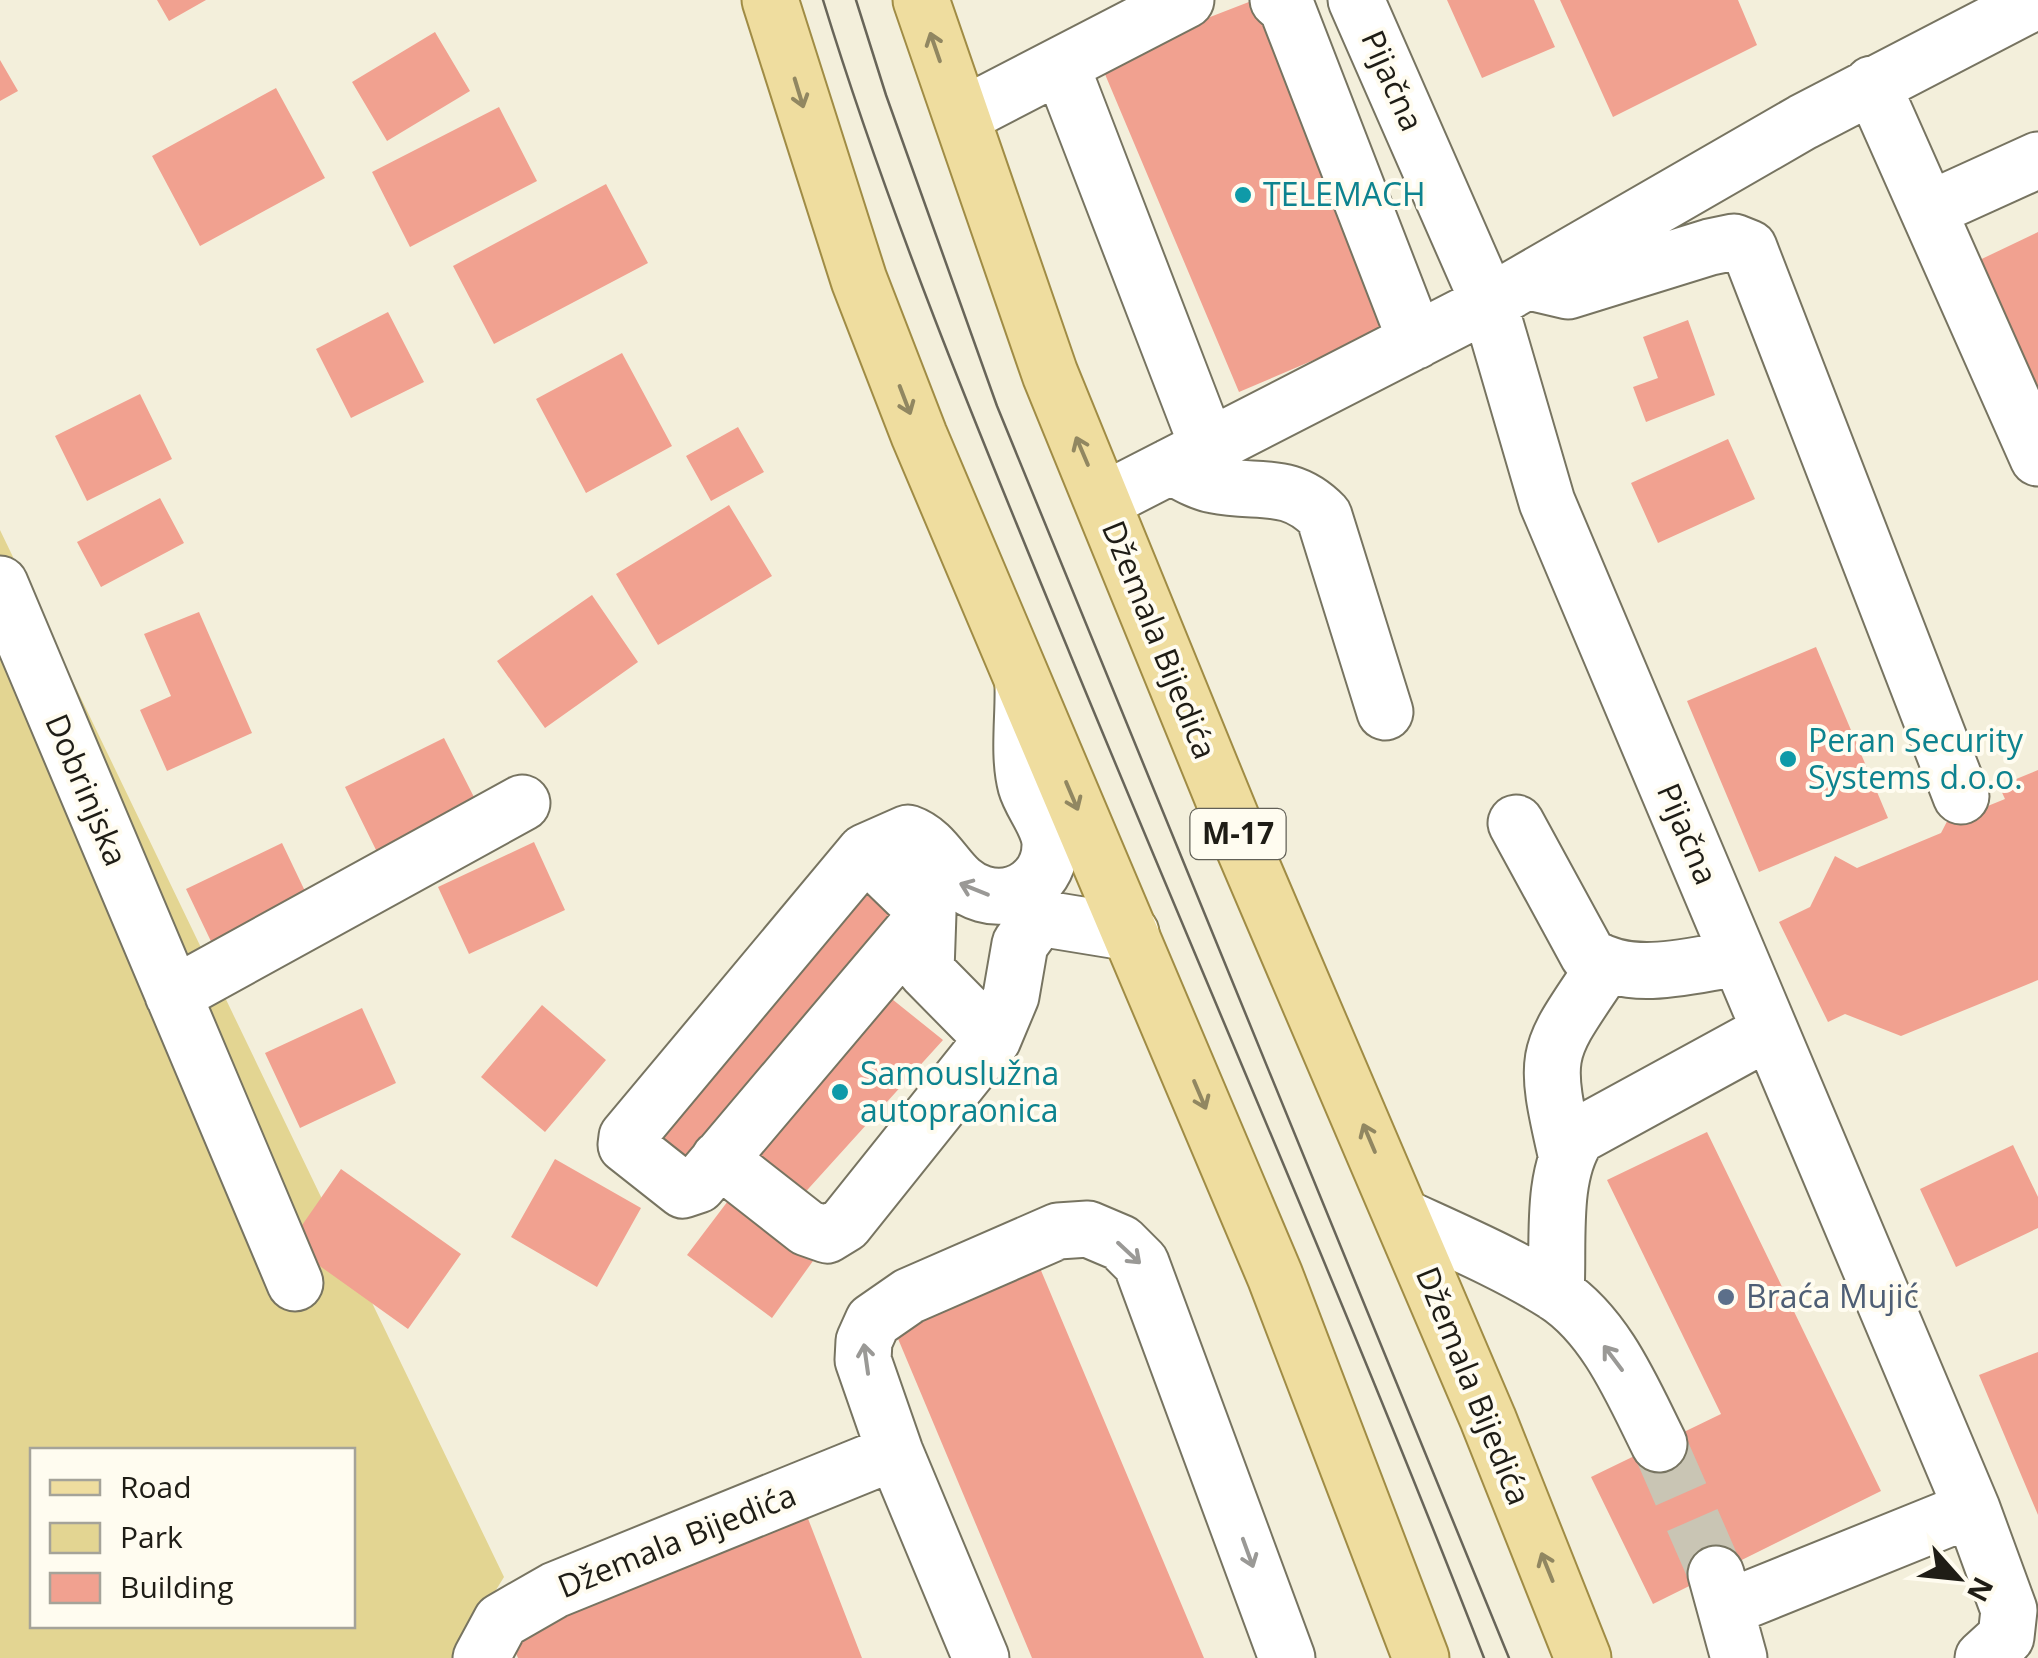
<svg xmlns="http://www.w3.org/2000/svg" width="2038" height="1658" font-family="'Open Sans',sans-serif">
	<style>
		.green { fill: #e3d592; fill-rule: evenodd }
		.building { fill: #f1a190 }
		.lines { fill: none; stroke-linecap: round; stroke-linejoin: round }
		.minor-tunnel { stroke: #c9c5b4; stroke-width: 55; stroke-dasharray: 55 28; stroke-linecap: butt }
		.minor-casing { stroke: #777461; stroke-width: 59 }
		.major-casing { stroke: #a08c45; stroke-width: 59 }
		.minor { stroke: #fff; stroke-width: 55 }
		.major { stroke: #efdd9f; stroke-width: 55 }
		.tram { stroke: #686559; stroke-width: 2.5 }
		.oneway { stroke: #918761 }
		.oneway2 { stroke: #9a9996 }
		.culture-dot { fill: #0f9aa8; stroke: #fffcf0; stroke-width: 4 }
		.service-dot { fill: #5c6f8a; stroke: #fffcf0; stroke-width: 4 }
		.labels { text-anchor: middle; stroke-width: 8; stroke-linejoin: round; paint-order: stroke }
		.shield { fill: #fffcf0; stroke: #626057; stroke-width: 2.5 }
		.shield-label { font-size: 30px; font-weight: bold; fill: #1f1d16 }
		.street-label { font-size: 32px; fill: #1f1d16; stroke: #fffcf0 }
		.culture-label { font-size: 32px; fill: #0d838f; stroke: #fffcf0; text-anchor: start }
		.service-label { font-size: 32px; fill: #4e5e75; stroke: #fffcf0; text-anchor: start }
	</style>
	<rect width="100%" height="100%" fill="#f3efdb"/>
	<path class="green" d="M0,530l504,1047 -50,81h-454zM32,1450h320v176h-320z"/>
	<path class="building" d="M157,0h49l-37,21z
		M1254,0l130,330 -145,62 -140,-332z
		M1447,0h87l21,47 -73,31z
		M1560,0h178l19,45 -144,72z
		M435,32l35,59 -83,50 -35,-59z
		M0,60l18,31 -18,10z
		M276,88l49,90 -125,68 -48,-90z
		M499,107l38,74 -127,66 -38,-75z
		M606,184l42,79 -154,81 -41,-78z
		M2038,232v193l-73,-158z
		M388,312l36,70 -73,36 -35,-69z
		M1688,320l27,75 -69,27 -13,-35 25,-9 -15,-41z
		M622,353l50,93 -86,47 -50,-94z
		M140,394l32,65 -85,42 -32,-65z
		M738,427l26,45 -53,29 -25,-45z
		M1728,439l27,60 -97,44 -27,-60z
		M160,498l24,45 -83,44 -24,-45z
		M729,505l43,71 -114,69 -42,-71z
		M592,595l46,67 -93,66 -48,-67z
		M199,612l53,121 -85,38 -27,-61 31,-14 -27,-62z
		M1816,647l72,171 -129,54 -72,-171z
		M444,738l33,65 -100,49 -32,-65z
		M2038,770v210l-137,56 -56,-22 -17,8 -49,-100 31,-15 25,-51 22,12 84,-35 13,-25 14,6 37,-15 -6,-13z
		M534,842l31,68 -96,44 -31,-67z
		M282,843l32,67 -96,46 -32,-67z
		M864,878l37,31 -227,264 -37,-32z
		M877,987l66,53 -143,158 -62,-55z
		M542,1005l64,55 -61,72 -64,-55z
		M362,1008l34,75 -96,45 -35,-75z
		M1707,1132l174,359 -228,113 -62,-127 130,-63 -114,-234z
		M2013,1145l25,52v31l-82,39 -36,-78z
		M555,1159l86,49 -44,79 -86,-50z
		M341,1169l120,85 -53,75 -119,-85z
		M734,1193l84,61 -46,64 -85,-63z
		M1037,1261l167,397h-172l-141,-336z
		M2038,1352v163l-59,-140z
		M807,1516l55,142h-344l-10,-24z"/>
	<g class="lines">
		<path class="minor-tunnel" d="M1659,1444l56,128"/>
		<g class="minor-casing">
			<path id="minor" d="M1278,0l9,8 129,333
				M1356,0l133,303 58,199 425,1007 37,101 -3,27 -23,21
				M1061,65l147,382
				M1872,84l166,374
				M962,116l224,-116
				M1928,210l110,-50
				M1534,283l34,8 142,-44 24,-5 15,6 212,548
				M1171,466c13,7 29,17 43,19 45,9 75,-5 110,31l61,196
				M1103,501l386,-198 314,-181 235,-122
				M0,584l295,699
				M1516,823l72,132c45,29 101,10 151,3
				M865,852l63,61 -230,272 -15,5 -57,-45 1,-8 238,-285 43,-19c34,12 39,51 75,61 34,10 68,-14 67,-51 -1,-19 -19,-39 -24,-57 -8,-30 -2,-70 -3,-100
				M173,995l349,-192
				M993,1039l18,-43 9,-52 19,-26 92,15
				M1566,1154c-24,-105 -20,-100 39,-188
				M719,1159l88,69 20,7 18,-11 148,-185 -67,-68 2,-58
				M1403,1217c50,23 106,47 152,76 51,33 78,99 104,151
				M1556,1294c3,-49 -6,-118 22,-158l192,-105
				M1716,1574l23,84
				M1727,1608l245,-99
				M481,1658l20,-37 54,-31 340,-138
				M981,1658l-86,-206 -32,-92 1,-19 9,-20 36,-25 149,-65 30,-2 33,14 20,20 146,395"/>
		</g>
		<g class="major-casing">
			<path id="major" d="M770,0l89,280 60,155 356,841 146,382
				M921,0l129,374 182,446 256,599 95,239"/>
		</g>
		<use href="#minor" class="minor"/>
		<use href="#major" class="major"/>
		<path class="tram" d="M823,0c69,224 158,438 247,654 138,335 283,667 414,1004
			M856,0l30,95 111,311 512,1252"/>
	</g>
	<defs><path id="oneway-shaft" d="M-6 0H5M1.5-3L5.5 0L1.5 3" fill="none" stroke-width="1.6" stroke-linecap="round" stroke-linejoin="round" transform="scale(2.5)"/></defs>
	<g class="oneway">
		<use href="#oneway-shaft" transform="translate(935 47) rotate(-109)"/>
		<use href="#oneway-shaft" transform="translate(799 93) rotate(73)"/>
		<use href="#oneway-shaft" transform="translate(905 400) rotate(69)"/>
		<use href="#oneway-shaft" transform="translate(1082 451) rotate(-113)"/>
		<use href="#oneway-shaft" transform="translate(1072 796) rotate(67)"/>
		<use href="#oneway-shaft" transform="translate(1200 1095) rotate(67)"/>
		<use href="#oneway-shaft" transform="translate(1369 1138) rotate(-113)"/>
		<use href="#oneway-shaft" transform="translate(1547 1567) rotate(-112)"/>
	</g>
	<g class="oneway2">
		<use href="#oneway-shaft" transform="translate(974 889) rotate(-158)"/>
		<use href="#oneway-shaft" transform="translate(1129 1253) rotate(43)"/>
		<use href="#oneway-shaft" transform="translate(1613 1358) rotate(-127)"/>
		<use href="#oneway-shaft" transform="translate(866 1359) rotate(-98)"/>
		<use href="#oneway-shaft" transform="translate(1248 1553) rotate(70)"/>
	</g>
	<g class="culture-dot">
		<circle cx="1243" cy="195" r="10"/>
		<circle cx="1788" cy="759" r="10"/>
		<circle cx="840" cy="1092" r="10"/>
	</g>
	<circle class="service-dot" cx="1726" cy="1297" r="10"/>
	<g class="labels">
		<rect class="shield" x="1190.5" y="809" width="95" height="50" rx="8"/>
		<g class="shield-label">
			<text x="1238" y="844">M-17</text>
		</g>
		<g class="street-label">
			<text transform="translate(1392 81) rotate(66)" y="11">Pijačna</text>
			<text transform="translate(1159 640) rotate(68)" y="11">Džemala Bijedića</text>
			<text transform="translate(86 790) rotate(67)" y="11">Dobrinjska</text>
			<text transform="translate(1687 834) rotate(67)" y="11">Pijačna</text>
			<text transform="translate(1473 1386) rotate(68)" y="11">Džemala Bijedića</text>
			<text transform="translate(677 1541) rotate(-22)" y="11">Džemala Bijedića</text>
		</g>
		<g class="culture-label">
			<text x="1263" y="206">TELEMACH</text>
			<text x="1808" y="752">Peran Security<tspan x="1808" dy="37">Systems d.o.o.</tspan></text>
			<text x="860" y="1085">Samouslužna<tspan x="860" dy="37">autopraonica</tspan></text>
		</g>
		<g class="service-label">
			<text x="1746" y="1308">Braća Mujić</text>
		</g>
	</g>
	<rect x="30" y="1448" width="325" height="180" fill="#fffcf0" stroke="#a5a399" stroke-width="2.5"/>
	<rect x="50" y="1480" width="50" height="15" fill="#efdd9f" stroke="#a5a399" stroke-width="2.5"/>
	<text x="120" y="1498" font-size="30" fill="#1f1d16">Road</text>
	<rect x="50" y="1523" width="50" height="30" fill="#e3d592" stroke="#a5a399" stroke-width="2.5"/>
	<text x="120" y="1548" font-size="30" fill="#1f1d16">Park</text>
	<rect x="50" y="1573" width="50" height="30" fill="#f1a190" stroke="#a5a399" stroke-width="2.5"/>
	<text x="120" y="1598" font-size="30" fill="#1f1d16">Building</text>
	<g transform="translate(1958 1578) rotate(117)" stroke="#fffcf0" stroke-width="8" paint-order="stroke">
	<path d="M0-8L18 38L0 25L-18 38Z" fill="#1f1d16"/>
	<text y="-15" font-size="28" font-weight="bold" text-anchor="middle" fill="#1f1d16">N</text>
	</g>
</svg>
